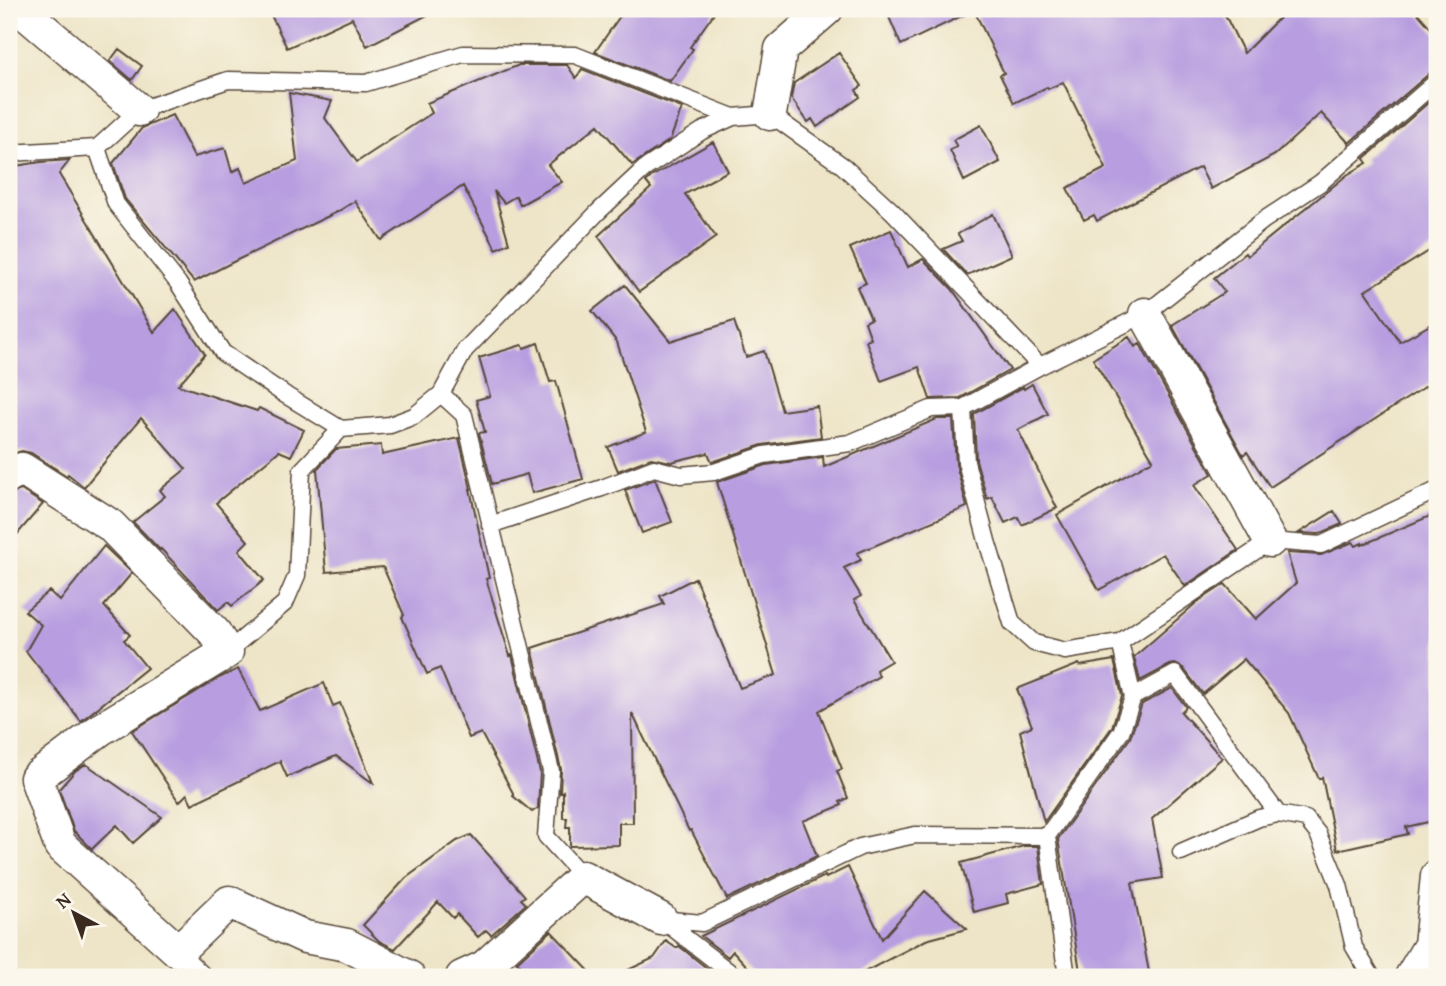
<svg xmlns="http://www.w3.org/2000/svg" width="1446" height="986" font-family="'Gentium Book Plus',serif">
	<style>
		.building { fill: #b89ee0 }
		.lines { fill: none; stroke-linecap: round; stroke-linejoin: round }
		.lane-casing { stroke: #564638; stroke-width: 19 }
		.street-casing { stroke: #564638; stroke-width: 35 }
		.lane { stroke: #fff; stroke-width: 16 }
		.street { stroke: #fff; stroke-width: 32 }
	</style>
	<rect width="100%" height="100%" fill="#fbf7ec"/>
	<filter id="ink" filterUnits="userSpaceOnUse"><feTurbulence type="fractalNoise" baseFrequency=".0143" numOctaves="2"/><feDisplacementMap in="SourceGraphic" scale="14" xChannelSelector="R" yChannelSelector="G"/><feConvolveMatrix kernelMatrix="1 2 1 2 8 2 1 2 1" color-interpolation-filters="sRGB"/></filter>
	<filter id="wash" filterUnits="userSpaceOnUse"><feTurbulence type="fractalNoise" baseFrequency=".00686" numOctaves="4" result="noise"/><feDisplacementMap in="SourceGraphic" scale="28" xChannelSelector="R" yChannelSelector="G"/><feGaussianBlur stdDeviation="1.57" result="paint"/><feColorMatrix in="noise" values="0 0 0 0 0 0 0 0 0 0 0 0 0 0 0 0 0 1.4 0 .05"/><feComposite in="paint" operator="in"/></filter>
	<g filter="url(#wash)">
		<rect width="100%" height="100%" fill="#eee5c8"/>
		<g id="blocks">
			<path class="building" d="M268,9h171l-72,37 -15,-28 -65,30z
				M625,9h92l-27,38 3,2 -23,32 -75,-29z
				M907,9h315l22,44 44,-44h126l23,26v36l-7,2 -81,70 -28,-30 -46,42 -64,34 -11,-22 -103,54 -3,-6 -10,5 -17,-32 39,-20 -43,-86 -15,7 -1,-2 -33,16 -14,-28 4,-2 -30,-63 -73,35 -12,-28z
				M119,49l23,17 -10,14 -22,-19z
				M839,53l23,33 -6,4 4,7 -43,30 -5,-8 -4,3 -17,-24 3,-15z
				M519,65h48l9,13 6,-9 100,39 -12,32 -38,25 -34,-40 -50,40 14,17 -42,23 -4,-9 -12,7 -10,-12 15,52 -13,6 -33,-63 -82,54 -26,-39 -18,11 -104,50 -39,20 -69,-83 -12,-36 29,-35 30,-13 22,42 31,-9 7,24 8,-4 6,15 51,-22 -8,-68 43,8 -7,17 32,44 75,-49 -5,-10z
				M1437,95v151l-72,45 35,51 37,-21v58l-167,108 -23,-35 -4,3 -71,-130 53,-33 -11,-14 31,-25 2,3 100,-81 20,-12 -3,-4z
				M981,125l19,37 -36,19 -14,-31 7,-3 -4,-7z
				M713,142l15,29 -43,23 31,43 -77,55 -41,-56 53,-48 -5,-6 5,-5z
				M70,160l-11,14 95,158 21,-23 30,45 -27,31 79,26 2,-3 45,22 -13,26 -12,-5 -63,52 32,38 -9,9 25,30 -32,26 -4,-4 -10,8 -57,-61 -1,1 -27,-28 32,-26 -5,-6 26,-21 -45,-51 -57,69 -16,-13 -1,2 -36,-23 -9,-2 -13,4v-288l32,-5z
				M993,214l19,41 -45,20 -24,-26 19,-8 -4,-7z
				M891,230l17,37 15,-8 29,30 58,81 -50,28 -30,1 -11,-32 -38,14 -15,-40 5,-2 -6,-17 6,-3 -14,-32 9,-4 -16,-35z
				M625,285l45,56 64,-20 12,36 18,-6 18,60 35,-5 4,31 -59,8 -50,17 -4,-9 -37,9 -20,-4 -33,13 -10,-24 38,-15 -29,-90 -25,-31z
				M1129,337l6,10 5,-3 72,130 -18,11 44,65 -53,36 -22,-32 -64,36 -42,-75 96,-55 -60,-101z
				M538,343l12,39 6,-1 27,98 -51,14 -5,-19 -35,10 -13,-51 6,-1 -9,-32 14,-4 -11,-38 43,-13 2,3z
				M1032,384l16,30 -30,16 39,78 -35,17 -4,-8 -13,6 -13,-26 -5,2 -11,-39 -2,-46 49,-27 1,2z
				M937,419h16l3,45 11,43 -110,46 4,7 -17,8 17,28 -7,4 37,61 -15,9 3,6 -60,35 23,58 -5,2 11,27 -8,4 2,3 -39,16 14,35 -90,43 -36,-69 -2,1 -57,-118 1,110h-14v22l-49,1v-19h-4l1,-9h-4v-27l-3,2 1,-24 -29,-121 132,-44 -4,-8 35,-18 45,110 36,-13 -59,-193 49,-17 57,-8 1,10z
				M459,438l12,51h-1l19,89 -3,1 24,77 2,-1 28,117 -2,36 -6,4 -19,-16v-3l-32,-60 -12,5 -29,-70 -13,6 -25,-57 2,-2 -21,-48 -57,5 -9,-103 19,-20 45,-4 1,10z
				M655,479l17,43 -30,11 -17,-43z
				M21,490l22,14 -34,40v-50z
				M1334,511l8,13 -23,10 -20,-1z
				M1437,513v307l-31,7 2,7 -71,16 -15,-73 -3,2 -30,-66 -45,-54 -41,35 -20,-26 -8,-4 -5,1 -30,16 -6,-24 62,-54 29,-19 31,35 40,-36 -9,-30 34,2 32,-13 3,4 6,-3v2z
				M104,546l28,27 -28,33 26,29 -6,5 23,28 -66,53 -55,-70 15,-26 -16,-14 24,-20 11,10z
				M1114,660l8,36 -10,31 -68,95 -24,-91 12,-5 -15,-37 62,-25 1,2z
				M238,669l22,42 64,-28 9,23 7,-3 33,80 -37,-27 -49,21 -7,-16 -88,43 -5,-10 -8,8 -47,-71 87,-53z
				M1172,688l14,19 -5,5 41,46 -70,61 11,59 -31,5 18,94h-69l-23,-138 72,-101 12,-34z
				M86,764l76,53 -29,26 -16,-18 -25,24 -18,-18 -15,-42 16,-18z
				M471,835l54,61 -4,3 5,5 -35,31 -5,-5 -8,7 -21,-23 -4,4 -15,-16 -43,47 -16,-8 -16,-16 43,-47 51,-37z
				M1024,846h14l5,38 -37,10 2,9 -34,9 -13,-49z
				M848,867l34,72 43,-48 42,38 -41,11 -71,37h-98l-24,-26 -5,6 -27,-21 124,-60 1,2z
				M551,931l44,46h-64l-14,-15z
				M666,941l10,7 3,-2 39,31h-105l41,-19z"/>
		</g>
	</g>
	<g filter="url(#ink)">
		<use href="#blocks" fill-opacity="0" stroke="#564638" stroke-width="2"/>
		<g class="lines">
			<g class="lane-casing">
				<path id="lane" d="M1437,81l-117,102 -56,37 -119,94 -105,52 -77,42 3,54 21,79 25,82 22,20 31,8 55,-9 150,-101 51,4 116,-55
					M97,148l19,56 62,79 45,70 64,43 54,33
					M9,153l88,-5 42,-38 89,-30 138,3 97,-29 112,1 158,62
					M441,394l23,21 87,356 -5,65 37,41
					M490,525l112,-37 52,-20 27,7 33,-3 50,-17 86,-12 81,-34 32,-1
					M227,652l58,-49 12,-28 5,-105 39,-41 49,-4 24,-9 27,-22 24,-44 133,-138 46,-43 58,-38 31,-14 37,-3 73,52 49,45 148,155
					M1133,697l42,-23 103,140
					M1181,852l78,-34 19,-4 28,5 12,15 21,51 15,62 18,30
					M661,919l41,4 158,-76 55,-12 132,1
					M661,919l75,58
					M178,951l27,26
					M1067,977l-20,-141 74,-104 12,-35 -13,-55"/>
			</g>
			<g class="street-casing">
				<path id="street" d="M20,9l119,101
					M770,114l11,-65 46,-40
					M1145,314l125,227
					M9,476l13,-7 88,56 105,108 12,19 -126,77 -65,49 24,67 118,106 51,-49 76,35 42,8 62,32
					M462,977l22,-10 99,-90 78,42
					M1411,977l19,-32 7,-69"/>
			</g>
			<use href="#lane" class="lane"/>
			<use href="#street" class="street"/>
		</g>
	</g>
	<rect width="1446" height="986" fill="none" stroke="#fbf7ec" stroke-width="35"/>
	<g transform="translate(74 913) rotate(319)" stroke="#fbf7ec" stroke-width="5" paint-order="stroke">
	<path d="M0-5L12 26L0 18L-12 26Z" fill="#3b2a1e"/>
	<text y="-10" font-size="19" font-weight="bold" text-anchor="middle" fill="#3b2a1e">N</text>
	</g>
</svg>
